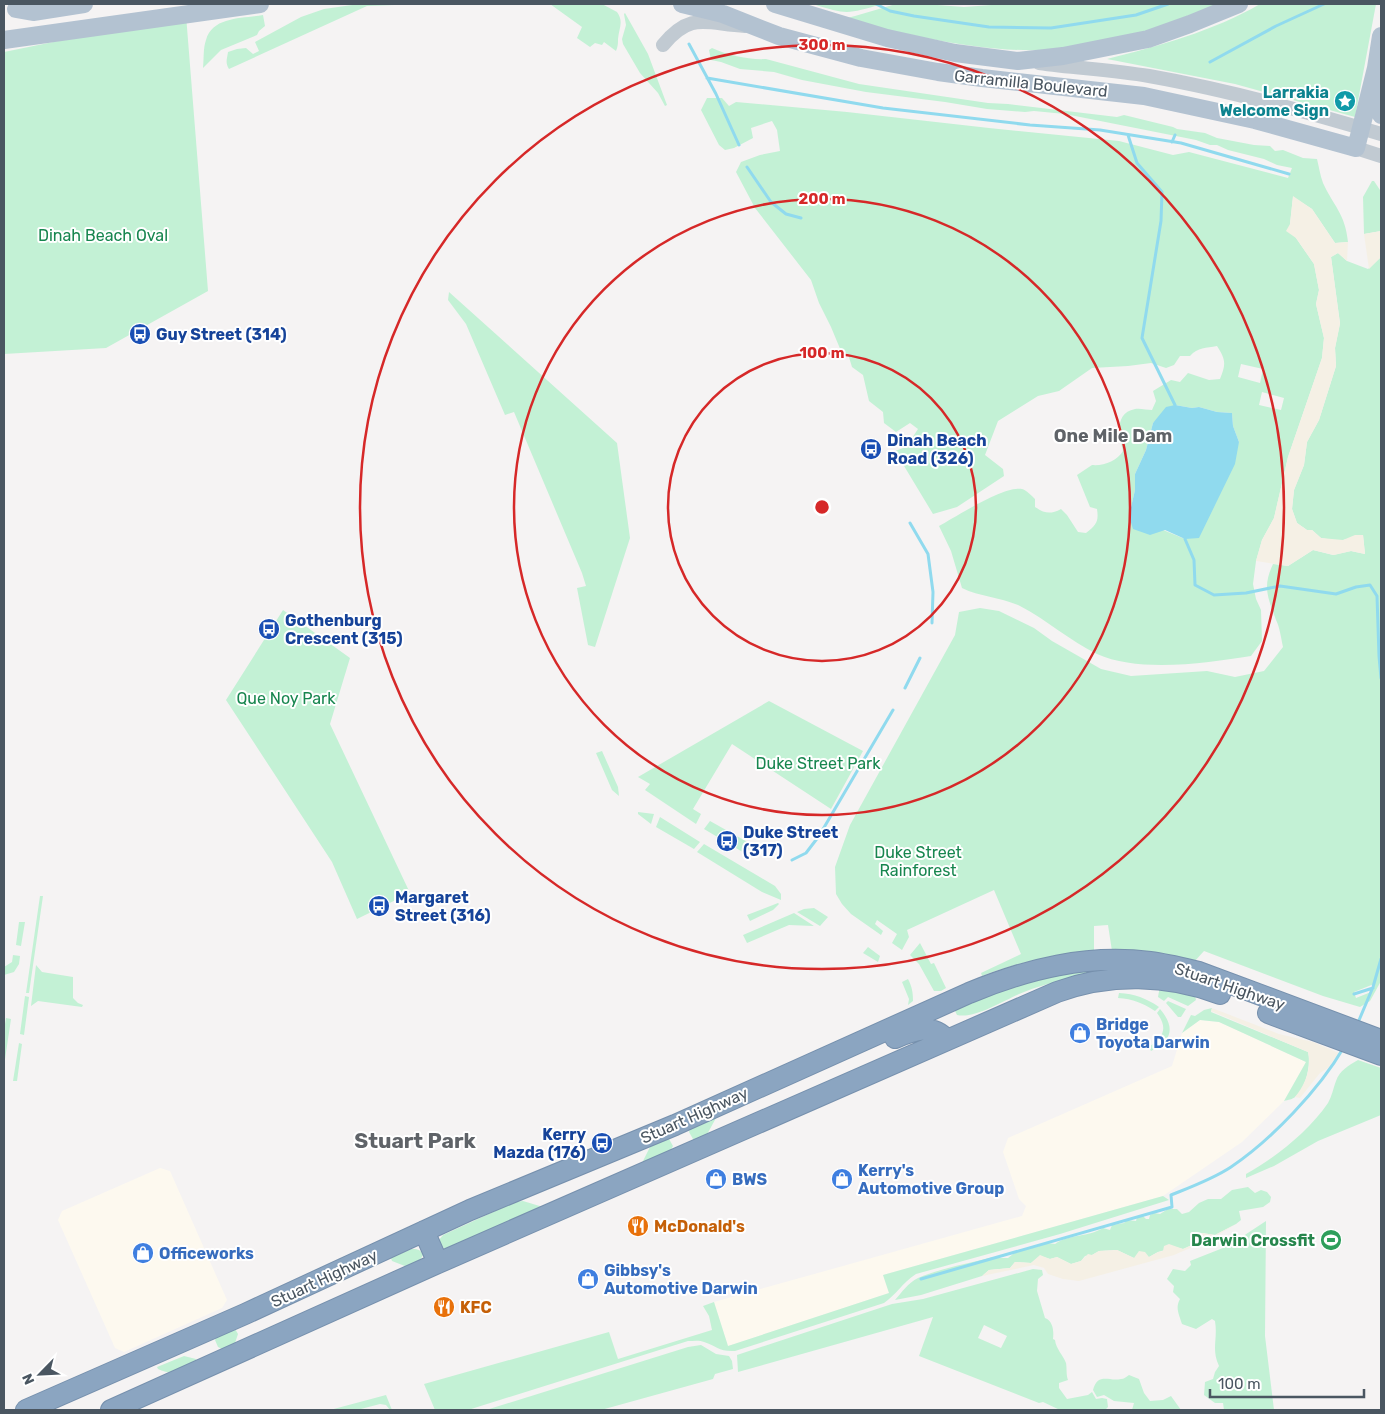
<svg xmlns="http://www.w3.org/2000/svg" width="1385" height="1414" font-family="Rubik,sans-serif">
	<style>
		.commercial { fill: #fdf9ef }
		.green { fill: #c3f1d5; fill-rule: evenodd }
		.sand { fill: #f5f0e5 }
		.water { fill: #90daee }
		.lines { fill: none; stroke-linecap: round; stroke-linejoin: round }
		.stream { stroke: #90daee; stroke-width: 3 }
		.highway-casing { stroke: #7690ad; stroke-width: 22 }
		.minor { stroke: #c1cad2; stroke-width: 14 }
		.major { stroke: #b3c2d1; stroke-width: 18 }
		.highway { stroke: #8ba5c1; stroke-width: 20 }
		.ring { fill: none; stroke: #d62828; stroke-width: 2.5 }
		.labels { text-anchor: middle; stroke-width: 4; stroke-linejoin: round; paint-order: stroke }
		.street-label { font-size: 16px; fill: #4a5661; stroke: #fff }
		.culture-label { font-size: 16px; font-weight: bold; fill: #0d838f; stroke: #fff; text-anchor: end }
		.park-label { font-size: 16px; fill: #17864f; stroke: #fff }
		.transit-label { font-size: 16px; font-weight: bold; fill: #164399; stroke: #fff; text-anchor: start }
		.shop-label { font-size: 16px; font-weight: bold; fill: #366cbe; stroke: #fff; text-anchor: start }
		.food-label { font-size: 16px; font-weight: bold; fill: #c56008; stroke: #fff; text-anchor: start }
		.leisure-label { font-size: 16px; font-weight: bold; fill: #27864d; stroke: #fff; text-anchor: end }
		.neighbourhood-label { font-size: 18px; font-weight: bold; fill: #5f6368; stroke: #fff }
		.district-label { font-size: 21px; font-weight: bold; fill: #5f6368; stroke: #fff }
		.centre { fill: #d62828; stroke: #fff; stroke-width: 2.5 }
		.ring-label { font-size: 15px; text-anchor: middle; font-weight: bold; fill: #d62828; stroke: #fff; stroke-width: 4; stroke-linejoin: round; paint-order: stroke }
	</style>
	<rect width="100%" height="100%" fill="#f5f3f3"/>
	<path class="commercial" d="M1200,1020l19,2 87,40 -22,39 -42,41 -79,54 -280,79 6,18 -161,53 -14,-44 308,-86 4,-10 -7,-7 -16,-47 5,-14 164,-72 10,-33z
		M160,1168l10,3 57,129 -5,8 -98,44 -9,-4 -57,-128 4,-9z"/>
	<path class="green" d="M359,4h63l-55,2 -138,63c-4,-6 -2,-10 -1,-17l9,-3 9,-1 7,6 6,-3 -4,-9 46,-25 23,-8z
		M550,4h52l15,8c7,10 2,16 1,27 0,5 0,7 -2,12l-12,-9 -2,3 -7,-2 -5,4 -13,-9 5,-11z
		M813,4h69c-34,10 -35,11 -69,0z
		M896,4h28l40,3 41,-3h219c-58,22 -120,44 -183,46 -67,2 -134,-16 -198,-31l12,-3z
		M1260,4h116l-21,113 -120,-33 -128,-25c51,-13 107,-28 153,-55z
		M625,13l23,41 19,51 -2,1 -7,-13 -18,-20 -17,-29 -1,-5 4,-14 -2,-11z
		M186,15l22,276 -102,57 -102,6v-302z
		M263,15l2,11 -6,5 -2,4 -36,15 -18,18c1,-9 0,-20 3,-28 7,-24 37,-21 57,-25z
		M712,48c15,7 37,12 54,11l93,25 129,19 20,1 109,13 7,-2 49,12 4,2 28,4 12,5 37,7 16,1 5,5 8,-1 20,8 14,1c2,8 3,16 6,24 11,24 22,30 25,59l-13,1 -23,-34 -19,-12 -3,27 6,14 18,26 5,26 -3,14 8,34 -2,20 -34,99 -14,61 -12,22 -6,21 -3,23 3,15 5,11 1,31 -11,15c-44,7 -112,17 -154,-2 -27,-13 -50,-34 -77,-48 -19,-9 -40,-9 -58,-18l-11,-37 -12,-25c17,-9 65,-41 83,-37 4,1 10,7 13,10v8c9,6 15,8 26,2l6,6 11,17 8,1c10,-8 13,-11 11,-24l-7,-2 -13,-32 15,-10c12,1 25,-4 31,-14 -4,-15 -9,-38 12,-42 5,-1 12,1 17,1l4,-9 -3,-10 18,-11 9,2 8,-9 21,7 11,-1c6,-15 6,-19 -3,-33 -11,2 -19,1 -27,10h-10l-6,9 -8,3 -15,-5 -23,3 -36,2 -33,23 -21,5 -40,25 -13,34 18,14 1,7 -47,31 -24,7 -38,-63 11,-4 12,-18 -8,-6 -14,9 -12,-9 -1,-11 -14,-11 -6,-26 -11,-8 -4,-13 -7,-3 -10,-24 -12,-24 -8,-23 -56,-72 -19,-36 5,-10 19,-7 20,-4 -3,-21 -5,-9 -21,7 2,10 -19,10 -9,2 -6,-5 -18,-35 6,-12h15l7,8 7,-4 111,10 142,16 130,13 54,14 16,-3 99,26 4,-10 -15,-3 -13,-6 -36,-9 -11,-5h-7l-14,-5 -131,-26 -31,-3 -9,1 -38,-3 -42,-7 -79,-10 -64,-12 -28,-8 -34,-3 -19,-7 -10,-2 -2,-10zM1241,364l22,5 -3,14 -22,-6zM1262,392l22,6 -3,12 -22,-5zM1175,405l17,3 7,-1 18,5 15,1 1,13 6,16 -54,97 -56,-23 6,-26v-16l11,-24 7,-27z
		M1372,181h2l6,9v7h1v34l-17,3 -1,-37z
		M1338,253l9,8 21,8 13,-12v724l-11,20 -10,6 -37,-11 -119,-45 -10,11 -82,-11 -4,-26 -14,1v25c-39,5 -75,10 -112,25l-1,-3 40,-19 -27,-64 -87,40 2,7 -7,13 -10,-7 5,-9 -20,-14 -2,4 8,7 -2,4 -30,-21 -9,-10 -6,-10 -1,-27 15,-42 105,-190 4,-23 21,-4 19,3 35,17 18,13 49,28 30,7 76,-5 28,6 29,-6 19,-24c-2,-9 -3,-19 -7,-27 -8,-22 -14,-33 -3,-56l15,2 25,-16 20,5 18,-4 14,3 -2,-19 -24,6 -18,-3 -9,-8h-5l-10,-7 -5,-14 2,-19 10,-25 3,-23 12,-22 17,-54 -1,-18 5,-25 -9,-66zM1374,984l-3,8 -15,6 -2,-6z
		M449,292l168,151 13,95 -35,109 -7,-2 -11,-57 9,-2 -4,-13 -68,-161 -9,3 -39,-91 -18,-24z
		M283,610l67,48 -20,66 80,169 -53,26 -25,-57 -106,-162z
		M769,701l94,50 -32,58 -99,-65 -39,65 8,5 -5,10 -51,-34 5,-6 -12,-7z
		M602,751l16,36 1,9 -7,-6 -16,-37z
		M638,812l16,2 -3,10 -13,-10z
		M660,817l40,25 -6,7 -38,-22z
		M710,821l41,23 -5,10 -42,-25z
		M704,844l71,42 6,8v6l-19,-8 -65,-40z
		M40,896h3l-14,97h-3z
		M778,903l1,1 -6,6 -23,11 -3,-6z
		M814,908l14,9 -8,9 -23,-14 7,-3z
		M794,913l20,13 -25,-1 -42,18 -4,-8z
		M19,922h6l-4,24 -5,-1z
		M920,943l11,21 3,-1 12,25 -5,3h-7l-15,-27 -9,-9z
		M868,947l12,9 -2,6 -15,-9z
		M13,955l7,1 -1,8 -5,8 -10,3v-8l8,-5z
		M36,965l6,7 31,5v21l5,5 5,2 -1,2 -44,-6 -7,5z
		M1131,966c-37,8 -77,13 -112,28 -16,7 -45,25 -62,21l-2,-4 3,-4 82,-33z
		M908,979c4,8 5,13 5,22l-5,4 1,-6 -7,-17z
		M1160,986l35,10 1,4 -8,6 -20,-9 -4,4 -6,-4z
		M1119,993c16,1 27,5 40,14l-4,4c-12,-8 -22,-12 -37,-13z
		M25,996l4,1 -5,38 -4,-1z
		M1168,1001l18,8 -5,8h-3l-12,-14z
		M1212,1008l-1,4 97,40c3,12 -2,37 -13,45 -2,2 -7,3 -11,4l22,-39 -87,-40 -19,-2 -18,13 9,-18 4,1 9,-6z
		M1160,1009c15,18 13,31 -9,42l-2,-4c15,-10 19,-19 8,-34z
		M6,1018l5,1 -7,47v-36z
		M19,1043l3,1 -5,37h-4z
		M1358,1060l23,8v47l-63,26 -44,25 -28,12v-4c30,-17 62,-42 82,-71 4,-7 5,-14 8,-22 3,-10 13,-16 22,-21z
		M713,1115l3,3 -11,20 -7,2 -5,-1 -4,-7 1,-3z
		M664,1137l5,2 4,7 -5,9 -26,8 10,-20z
		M1248,1187l7,6 6,-3 6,2 4,5 -1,5 -7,5 -24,4 2,9 -5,4 -21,11 -13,-2 -10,12 -9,4 -8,-2 -17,5 -9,5 -15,1 -17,-8 -18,1 -7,4 -7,1 -4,5 -10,3 -14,-7 -7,2 -10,-3 -9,7 -16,-1 -5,6 -21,2 -7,6 -61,19 -26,5c7,-8 13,-17 23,-22 21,-9 52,-15 75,-21v1h15l10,-8 18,-3 11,-4 8,1c14,-10 34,-7 48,-16l7,2 2,-5 12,-2 3,-3 9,1 1,-4 6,-1 3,3h3l1,-4 4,-2 6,1 8,-5h9l5,5 7,-2 10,-9 9,-4h13l11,-9z
		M1163,1196l6,4 -109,34 -144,40c-14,9 -20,21 -32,29l-149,48c-16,1 -18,-5 -31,-9 -4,-2 -11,-1 -16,-1l-220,69h-33l-11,-26 185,-52 9,27 94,-29 -3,-14 -6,-10 11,-4 14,44 161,-53 -6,-18z
		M523,1201l20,6 -93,42 -6,-1 -5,-4v-4l4,-5 72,-33z
		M1266,1221l-1,115 9,74h-50l-1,-7h-8l-11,-8 1,-13 8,-3 2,-7 4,-6c-8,-17 -1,-27 -4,-45l-3,-2 -16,10 -14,-5c-3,-10 -7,-16 -2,-25l-7,-7 1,-6 -7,-7 6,-10 12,2 6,-6 -1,-4 38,-15z
		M411,1249c5,0 10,0 12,6l-4,7 -9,6 -18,-7 -1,-3z
		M1033,1269l9,1 1,5 -5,4 -1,12 8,27c8,3 9,13 8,21l2,1c1,9 8,15 11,23 1,5 0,12 2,17l-9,3v5l8,11 21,-4 4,-3 4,7 6,-1 5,1 1,8 -3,3h-45l-17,-8 -4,1 -120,-47 14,-39 -195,55 -1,-17 155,-51 31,-5zM984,1325l23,11 -6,12 -23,-10z
		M234,1327l4,7 -3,9 -11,7 -6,-3 -3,-7 2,-4z
		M701,1345l15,9 13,2 3,5 1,8 -18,5 -2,5 -112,31h-115l202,-63z
		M184,1356l12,3 1,3c-14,7 -23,15 -39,7l-1,-2z
		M1129,1375l10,4 5,14 6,8 13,-1 8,-4 10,14h-49l2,-7 -20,-2 -10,-6 -7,2 -4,-7c5,-18 16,-8 28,-11 3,0 5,-2 8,-4z
		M386,1395l6,15h-2l-4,-5 -6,-1 -23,6h-27z"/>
	<path class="sand" d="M1293,196l19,13 23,34 13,-1 -1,19 -9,-8 -7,4 9,67 -5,24 1,18 -17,54 -12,22 -3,23 -10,25 -2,19 5,14 10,7h5l9,8 22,2 12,-5h8l2,19 -14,-3 -17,4 -21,-5 -25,16 -32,-5 6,-21 12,-22 14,-61 34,-99 2,-20 -8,-34 3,-14 -5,-26 -18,-26 -10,-7 4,-7z
		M1381,231v26l-12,12 -5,-35z
		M1212,1008l67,26 34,8 26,11 -11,15 -8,5 -20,25 -5,-1c10,-12 17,-29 13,-45l-97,-41z
		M1236,1224l-25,15 -37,16 -95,26 -16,-2 -15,-5 -4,-6 -10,-3 -52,11 7,-6 21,-2 5,-6 16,1 9,-8 10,4 7,-2 14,7 10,-3 7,-7 4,1 7,-4 18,-1 17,8 5,-7 6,1 4,5 9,-5 5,-1 1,-5 5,-2 14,5 9,-4v-8l4,-3 6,-1 13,2z"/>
	<path class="water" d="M1175,405l17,3 7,-1 18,5 15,1 1,13 6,16 -4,22 -36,74 -14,1 -20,-9 -15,5 -17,-6 -4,-13 6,-26v-16l11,-24 7,-27 13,-16z"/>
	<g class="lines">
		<path class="stream" d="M876,4l14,7 24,5 75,11 62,1 85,-13 32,-11
			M689,44l27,50 23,51
			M1210,62l66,-36 48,-22
			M707,78l176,30 147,17 70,5 81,13 108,31
			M1128,135l9,28 25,29 -1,29 -19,117 33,67
			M1172,142l3,-7
			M747,167l24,35 15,12 15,4
			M910,523l18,31 5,38 -1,31
			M1185,539l9,21 1,25 19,10 32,-2 34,-7 56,8 20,-7 14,-2 7,11 2,60 2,22
			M905,688l15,-30
			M792,860l14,-7 13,-17 74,-126
			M1354,994l19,-6
			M1357,1025l16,-38 8,-28
			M921,1279l251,-72 -1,-12c20,-8 42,-16 60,-28 40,-27 88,-77 113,-120"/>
		<g class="highway-casing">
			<path id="highway" d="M1268,1013l113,42
				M895,1038c19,-8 37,-15 52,2
				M424,1231l14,32
				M26,1410l219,-96 225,-104 205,-85 294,-132c58,-24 118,-39 181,-31 16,2 32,6 49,10l182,68
				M111,1410l327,-147 619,-271c53,-19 110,-18 163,2"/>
		</g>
		<path class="minor" d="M663,45c28,-34 43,-21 82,-19
			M1039,63c36,5 74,7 110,13 79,14 156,35 232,58
			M1356,148l25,8"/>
		<path class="major" d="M682,4l41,10 56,22 82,22 77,14 44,6 162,18 111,24 101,28 20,-80 5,-32
			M775,4l112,34 68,15 63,8 45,-5 85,-17 42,-15 49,-20
			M16,9l17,3 51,-8
			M4,40l256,-36
			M1377,81l4,34"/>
		<use href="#highway" class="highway"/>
	</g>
	<g class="ring">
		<circle cx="822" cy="507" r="154"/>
		<circle cx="822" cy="507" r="308"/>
		<circle cx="822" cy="507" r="462"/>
	</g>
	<defs>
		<g id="sight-disc" transform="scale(1.125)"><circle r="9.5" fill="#0f9aa8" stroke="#fff"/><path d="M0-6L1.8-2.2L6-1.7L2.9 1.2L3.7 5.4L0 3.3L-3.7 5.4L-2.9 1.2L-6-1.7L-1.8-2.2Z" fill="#fff"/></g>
		<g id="bus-disc" transform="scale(1.125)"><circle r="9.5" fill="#1a4fb4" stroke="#fff"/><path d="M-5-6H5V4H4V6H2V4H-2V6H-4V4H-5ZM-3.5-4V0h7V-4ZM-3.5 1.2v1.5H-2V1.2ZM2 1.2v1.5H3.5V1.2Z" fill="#fff"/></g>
		<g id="shop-disc" transform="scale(1.125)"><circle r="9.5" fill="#3f7fe0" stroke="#fff"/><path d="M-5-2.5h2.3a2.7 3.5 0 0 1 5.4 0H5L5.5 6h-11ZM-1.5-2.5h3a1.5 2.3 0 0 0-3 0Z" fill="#fff"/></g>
		<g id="restaurant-disc" transform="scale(1.125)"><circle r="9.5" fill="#e8710a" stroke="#fff"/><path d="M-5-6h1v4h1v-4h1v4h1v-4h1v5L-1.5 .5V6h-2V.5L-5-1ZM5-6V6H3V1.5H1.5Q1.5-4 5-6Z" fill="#fff"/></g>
		<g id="stadium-disc" transform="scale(1.125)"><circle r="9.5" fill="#2e9e5b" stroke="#fff"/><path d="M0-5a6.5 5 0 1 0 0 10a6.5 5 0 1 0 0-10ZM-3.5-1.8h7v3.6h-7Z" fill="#fff"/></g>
	</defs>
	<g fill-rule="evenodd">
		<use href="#sight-disc" x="1345" y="101"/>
		<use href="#bus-disc" x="140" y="334"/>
		<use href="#bus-disc" x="871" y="449"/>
		<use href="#bus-disc" x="269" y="629"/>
		<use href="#bus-disc" x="727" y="841"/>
		<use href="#bus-disc" x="379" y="906"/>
		<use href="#shop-disc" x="1080" y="1033"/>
		<use href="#bus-disc" x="602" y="1143"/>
		<use href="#shop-disc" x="716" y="1179"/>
		<use href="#shop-disc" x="842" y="1179"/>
		<use href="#restaurant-disc" x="638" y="1226"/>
		<use href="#stadium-disc" x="1331" y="1240"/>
		<use href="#shop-disc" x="143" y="1253"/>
		<use href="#shop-disc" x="588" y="1279"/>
		<use href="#restaurant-disc" x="444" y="1307"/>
	</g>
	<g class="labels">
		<g class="street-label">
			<text transform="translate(1031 83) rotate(6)" y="6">Garramilla Boulevard</text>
			<text transform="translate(1230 986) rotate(19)" y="6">Stuart Highway</text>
			<text transform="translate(694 1115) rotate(-24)" y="6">Stuart Highway</text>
			<text transform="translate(324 1278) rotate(-25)" y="6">Stuart Highway</text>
		</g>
		<g class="culture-label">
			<text x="1329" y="98">Larrakia<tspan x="1329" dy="18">Welcome Sign</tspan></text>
		</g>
		<g class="park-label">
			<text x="103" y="241">Dinah Beach Oval</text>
			<text x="286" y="704">Que Noy Park</text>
			<text x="818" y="769">Duke Street Park</text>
			<text x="918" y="858">Duke Street<tspan x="918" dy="18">Rainforest</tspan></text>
		</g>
		<g class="transit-label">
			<text x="156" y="340">Guy Street (314)</text>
			<text x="887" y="446">Dinah Beach<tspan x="887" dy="18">Road (326)</tspan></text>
			<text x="285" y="626">Gothenburg<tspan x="285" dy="18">Crescent (315)</tspan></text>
			<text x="743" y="838">Duke Street<tspan x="743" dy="18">(317)</tspan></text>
			<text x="395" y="903">Margaret<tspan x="395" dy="18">Street (316)</tspan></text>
			<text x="586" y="1140" text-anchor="end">Kerry<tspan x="586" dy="18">Mazda (176)</tspan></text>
		</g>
		<g class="shop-label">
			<text x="1096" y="1030">Bridge<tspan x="1096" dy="18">Toyota Darwin</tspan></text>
			<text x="858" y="1176">Kerry's<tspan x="858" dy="18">Automotive Group</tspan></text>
			<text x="732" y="1185">BWS</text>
			<text x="159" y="1259">Officeworks</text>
			<text x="604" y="1276">Gibbsy's<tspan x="604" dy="18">Automotive Darwin</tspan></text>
		</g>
		<g class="food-label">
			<text x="654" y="1232">McDonald's</text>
			<text x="460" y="1313">KFC</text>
		</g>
		<g class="leisure-label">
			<text x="1315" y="1246">Darwin Crossfit</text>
		</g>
		<g class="neighbourhood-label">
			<text x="1113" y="442">One Mile Dam</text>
		</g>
		<g class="district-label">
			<text x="415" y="1148">Stuart Park</text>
		</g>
	</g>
	<circle cx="822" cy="507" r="8" class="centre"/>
	<g class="ring-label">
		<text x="822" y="50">300 m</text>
		<text x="822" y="204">200 m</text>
		<text x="822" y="358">100 m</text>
	</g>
	<rect width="1385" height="1414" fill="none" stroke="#4a5661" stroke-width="10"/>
	<g transform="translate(40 1374) rotate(246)" stroke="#ffffff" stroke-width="4" paint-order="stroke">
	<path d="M0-4L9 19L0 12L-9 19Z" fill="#4a5661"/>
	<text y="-8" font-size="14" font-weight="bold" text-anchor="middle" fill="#4a5661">N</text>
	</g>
	<path d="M1210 1389v8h154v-8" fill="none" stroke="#4a5661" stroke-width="2.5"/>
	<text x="1218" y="1389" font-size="15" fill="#4a5661" stroke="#ffffff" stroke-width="4" paint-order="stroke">100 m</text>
</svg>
